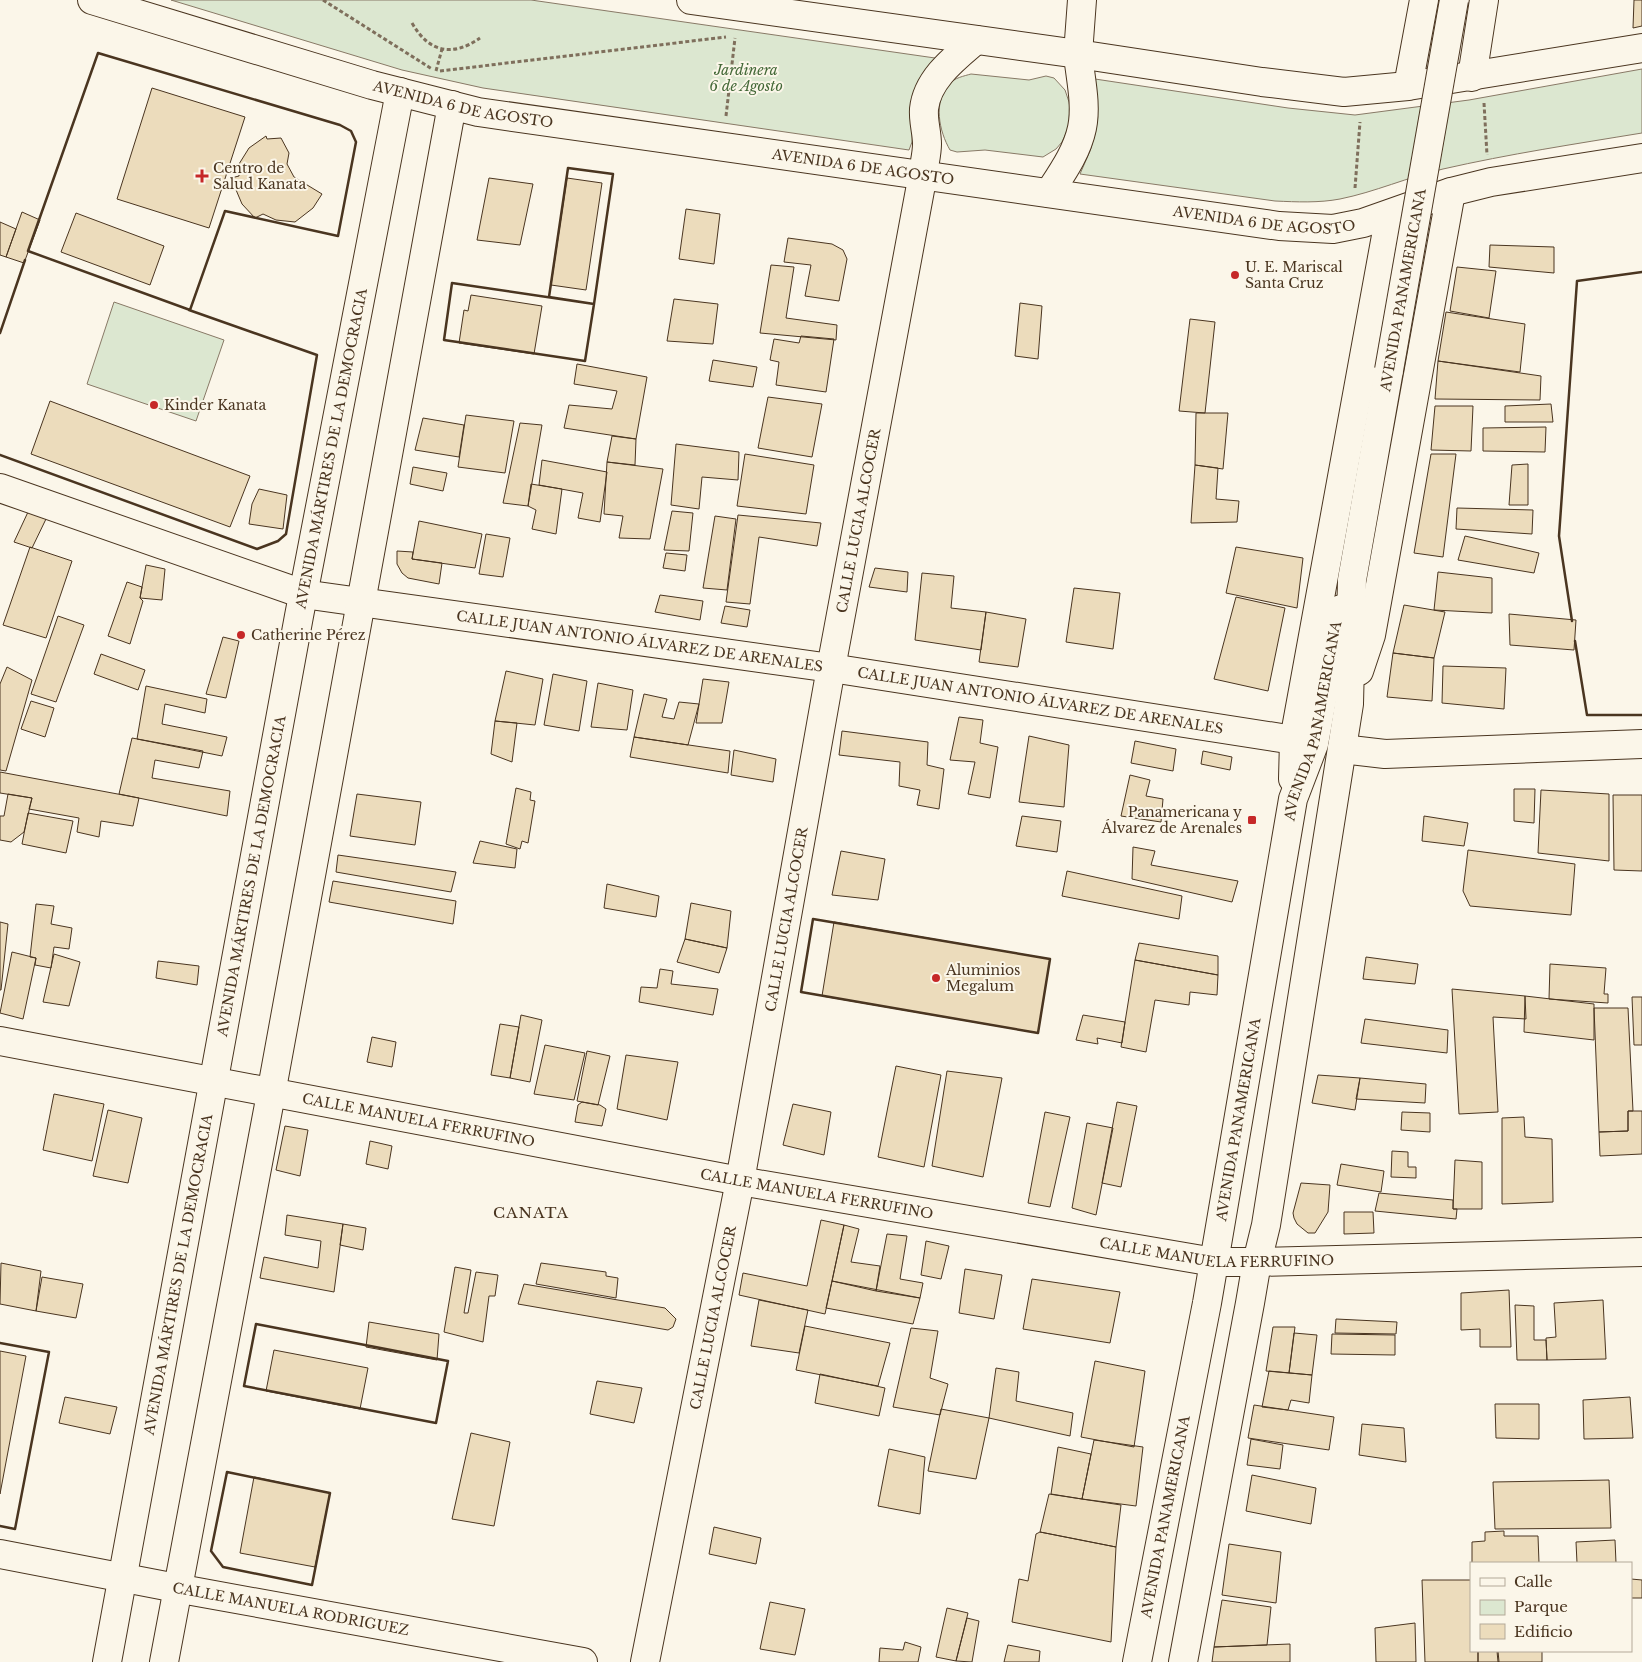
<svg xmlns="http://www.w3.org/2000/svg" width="1642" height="1662" font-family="'Libre Baskerville',serif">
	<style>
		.green { fill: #dce7d0; stroke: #887966 }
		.building { fill: #ecdcbc; stroke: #4a3520 }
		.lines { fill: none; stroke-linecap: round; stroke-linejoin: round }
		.street-casing { stroke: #4a3520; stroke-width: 30 }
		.primary-casing { stroke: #4a3520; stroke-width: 30 }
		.path { stroke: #7f6f5c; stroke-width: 3; stroke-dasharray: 4 2.5; stroke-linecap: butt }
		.street { stroke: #fbf6e9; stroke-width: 28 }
		.primary { stroke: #fbf6e9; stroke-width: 28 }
		.primary-bridge-casing { stroke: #4a3520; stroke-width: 30; stroke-linecap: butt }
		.primary-bridge { stroke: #fbf6e9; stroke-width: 28 }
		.wall { stroke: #4a3520; stroke-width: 2.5 }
		.poi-dot { fill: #c62828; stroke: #fbf6e9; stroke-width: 2 }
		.labels { text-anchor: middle; stroke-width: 4; stroke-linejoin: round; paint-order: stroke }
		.park-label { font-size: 14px; font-style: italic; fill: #436837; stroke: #fbf6e9 }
		.street-label { font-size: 14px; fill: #4a3520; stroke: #fbf6e9 }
		.poi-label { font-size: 14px; fill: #4a3520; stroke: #fbf6e9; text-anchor: start }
		.neighbourhood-label { font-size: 15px; letter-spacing: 1px; fill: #4a3520; stroke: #fbf6e9 }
	</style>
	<rect width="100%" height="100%" fill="#fbf6e9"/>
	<path class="green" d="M171,0h360l404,58 -22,60 -1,24 -3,8 -426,-62 -81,-18z
		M1642,69v64c-67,11 -133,21 -199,36 -35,8 -68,23 -103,30 -21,4 -43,3 -65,2l-195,-27 10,-23 5,-17v-55l193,29 67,7 114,-15z
		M971,74l58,6 17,-4 8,2 11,12 4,12 2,12 -3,15 -6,13 -6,7 -13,8 -58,-7 -28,2 -7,-2c-11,-19 -17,-48 -1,-66 5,-6 15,-8 22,-10z
		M114,302l110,38 -28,81 -109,-37z"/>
	<path class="building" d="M1634,0h8v26l-9,2z
		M152,88l93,29 -36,111 -92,-29z
		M266,136l1,3 14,-1 8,15 -2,11 7,13 28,17 -9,14 -18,14 -19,-2 -13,-6 -8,4 -13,-14 -11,-26 8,-2v-12l10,-16z
		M489,178l44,6 -13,61 -43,-5z
		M567,178l35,5 -16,107 -35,-5z
		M686,209l34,5 -6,50 -35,-5z
		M22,212l18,8 -16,43 -18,-6z
		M76,213l88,33 -14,39 -89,-33z
		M0,222l16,7 -10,28 -6,-2z
		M788,238l44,6 11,6 4,9 -8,42 -34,-5 6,-31 -27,-3z
		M1490,245l64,2v26l-65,-6z
		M771,265l23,2 -8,51 51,7 -1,15 -76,-7z
		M1457,267l39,4 -7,47 -39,-7z
		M471,295l71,11 -8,48 -75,-11 5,-33 4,1z
		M674,299l44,5 -5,40 -46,-3z
		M1020,303l22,3 -4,53 -23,-3z
		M1446,312l79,12 -5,48 -82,-11z
		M1190,319l25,3 -10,91 -26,-2z
		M801,336l33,3 -8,53 -50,-7 3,-23 -9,-2 4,-21 25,4z
		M713,360l44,7 -4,20 -44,-6z
		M1438,361l103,15 -1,24 -105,-1z
		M577,364l70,13 -11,62 -72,-11 5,-23 43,4 5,-18 -43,-7z
		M768,397l54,7 -10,53 -54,-9z
		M50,401l200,75 -20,51 -199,-73z
		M1551,404l2,18h-48v-16z
		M1435,406h38l-2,45 -40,-1z
		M1196,413h32l-5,56 -28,-4z
		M466,415l48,6 -9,52 -47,-6z
		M423,418l41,7 -5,32 -44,-7z
		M520,423l22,2 -14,81 -25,-3z
		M1546,427l-1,25 -62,-1v-23z
		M612,436l24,3 -1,26 -28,-3z
		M676,444l63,8 -1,28 -36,-3 -3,32 -28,-4z
		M745,454l69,11 -8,49 -69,-8z
		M1431,454h25l-13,103 -29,-4z
		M542,460l65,12 -7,50 -22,-4 5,-25 -44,-8z
		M607,462l56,7 -13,70 -31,-1 4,-22 -19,-2z
		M1528,464v41h-19l3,-40z
		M1195,465l23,3 -2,31 23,2 -2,21 -46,1z
		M413,467l34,6 -4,18 -33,-7z
		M531,484l31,5 -6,45 -24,-5 4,-19 -8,-4z
		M259,489l28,6 -4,34 -34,-5 3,-20z
		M1457,508l76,2 -1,24 -76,-5z
		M672,511l21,2 -4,38 -25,-1z
		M28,512l18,7 -14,29 -18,-6z
		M738,515l83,8 -4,23 -58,-9 -9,67 -24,-2z
		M715,516l21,3 -9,71 -24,-2z
		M419,521l63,13 -7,34 -63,-9z
		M486,534l24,4 -7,39 -24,-3z
		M1465,536l74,17 -5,20 -76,-13z
		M30,547l42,14 -26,77 -43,-13z
		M1236,547l67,11 -6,50 -71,-15z
		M397,551l16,1 -1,7 30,4 -3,21 -31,-6 -6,-5 -5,-9z
		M666,553l21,2 -2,16 -22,-3z
		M146,565l19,4 -3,31 -22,-2z
		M875,568l33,4 -1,20 -38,-5z
		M1438,572l54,6v35l-58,-3z
		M922,573l32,3 -3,32 35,4 -5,38 -66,-10z
		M127,582l15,5 -2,11 3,3 -13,43 -22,-8z
		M1074,588l46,5 -7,56 -47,-7z
		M660,595l43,6 -3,19 -45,-8z
		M1236,597l49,11 -17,83 -54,-12z
		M1404,605l41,7 -11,46 -41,-5z
		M725,606l25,4 -3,17 -26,-4z
		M986,612l40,7 -8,48 -39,-5z
		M1509,614l67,6 -2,30 -64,-5z
		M58,616l26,9 -28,77 -25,-8z
		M223,637l16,4 -13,57 -20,-4z
		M1393,653l41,5 -2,43 -45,-4z
		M101,654l44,16 -7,20 -44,-16z
		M1443,666l63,2 -2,41 -62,-6z
		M7,667l25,13 -26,91 -6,-1v-86z
		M506,671l37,8 -8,46 -40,-4z
		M553,674l34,7 -8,50 -35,-6z
		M703,679l26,3 -7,41h-26z
		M598,683l35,7 -6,40 -36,-3z
		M146,686l61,13 -2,14 -40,-9 -3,20 65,13 -5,19 -85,-17z
		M644,694l23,5 -5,18 12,2 5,-17 20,2 -11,41 -54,-8z
		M31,701l23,7 -9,29 -24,-8z
		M959,717l24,3 -3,23 18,4 -8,51 -22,-4 7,-32 -25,-2z
		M495,721l22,2 -5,39 -21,-8z
		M842,731l86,11 -1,23 17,4 -5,40 -22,-4 3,-15 -21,-4 1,-24 -61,-7z
		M1029,736l40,9 -5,62 -45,-5z
		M634,737l96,14 -2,22 -98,-16z
		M132,738l71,13 -4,17 -44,-8 -3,18 78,13 -3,25 -108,-22z
		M1135,741l41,8 -3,22 -42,-8z
		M734,750l42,9 -3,23 -42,-7z
		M1203,751l29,6 -2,13 -29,-6z
		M0,772l139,26 -6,28 -32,-5 -2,16 -22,-5 2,-14 -50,-9 3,-11 -32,-5z
		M1130,775l20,5 -4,16 17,3 -2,23 -40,-6z
		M516,788l15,4 -1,8 5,1 -7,42 -6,-2 -2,8 -14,-5z
		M1514,789h21l-1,34 -20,-2z
		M1541,790l68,4v67l-71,-8z
		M8,794l24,4 -8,34 -13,10 -11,-2v-24h4z
		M357,794l64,8 -6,43 -65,-9z
		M1613,795h29v76l-28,-1z
		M28,813l45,8 -7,32 -44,-9z
		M1022,816l39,5 -4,31 -41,-6z
		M1424,816l44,7 -4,23 -42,-5z
		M480,841l37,8 -2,19 -42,-5z
		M1133,847l22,4 -4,14 87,16 -6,21 -100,-23z
		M1468,850l107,14 -4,51 -101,-9 -7,-15z
		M841,851l44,8 -7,41 -46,-5z
		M338,855l118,17 -5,20 -115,-20z
		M1067,871l115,25 -3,23 -117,-23z
		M333,881l123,20 -3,23 -124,-22z
		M607,884l52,12 -3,21 -52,-9z
		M691,903l40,8 -4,37 -42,-9z
		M36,904l18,2 -3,18 21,4 -3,21 -15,-2 -3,21 -16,-3 1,-7 -6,-1z
		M0,922l8,2 -7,66h-1z
		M834,922l216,37 -12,74 -216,-37z
		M685,939l42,9 -8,25 -42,-11z
		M1139,943l79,13v19l-83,-15z
		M12,952l24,6 -13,61 -23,-6z
		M54,954l26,8 -11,44 -26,-4z
		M1366,957l52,7 -3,20 -52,-5z
		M1135,960l83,15 -1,20 -27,-3 -1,13 -34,-5 -9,52 -25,-5z
		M158,961l41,5 -2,19 -41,-7z
		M1550,964l56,4 -2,26h4v9l-59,-4z
		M660,969l13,2 -2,13 47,5 -5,26 -74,-13 2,-15 16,1z
		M1452,989l73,7 1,23 -33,-2 5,95 -39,2z
		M1525,996l69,8v36l-70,-8z
		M1632,997h10v48h-8z
		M1594,1008h34l5,103h-5v20l-29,1z
		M521,1015l21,5 -12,62 -20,-4z
		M1083,1015l42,7 -3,21 -25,-5 1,6 -22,-4z
		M1365,1019l83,11 -1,23 -86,-10z
		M500,1024l19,3 -9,51 -19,-3z
		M372,1037l24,5 -4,25 -25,-5z
		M545,1045l40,8 -11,47 -40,-6z
		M587,1051l23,5 -12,49 -21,-4z
		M626,1055l52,7 -11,58 -50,-11z
		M896,1066l45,9 -17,92 -46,-10z
		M947,1071l55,7 -19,99 -51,-11z
		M1318,1075l42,3 -5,32 -43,-7z
		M1360,1078l66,6 -1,19 -69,-4z
		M54,1094l50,10 -12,57 -49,-11z
		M582,1102l18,3 6,4 -4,17 -27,-4 3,-17z
		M1117,1102l20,4 -16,81 -19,-4z
		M793,1104l38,8 -7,43 -41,-10z
		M108,1110l34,8 -14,65 -35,-7z
		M1628,1111h14v43l-42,2 -1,-24 29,-1z
		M1045,1112l25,5 -20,90 -22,-4z
		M1402,1112l28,1v19l-29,-2z
		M1524,1117l1,20 27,2 1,63 -51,2v-86z
		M1087,1123l26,5 -17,87 -24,-7z
		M285,1126l23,4 -8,46 -24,-6z
		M370,1141l22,5 -4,23 -22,-5z
		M1392,1151l16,1v15h8v11l-25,-1z
		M1455,1160l27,2v47h-29z
		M1341,1164l43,7 -3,21 -44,-7z
		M1301,1183l29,2 -2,27 -13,21h-7l-11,-9 -3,-6 -1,-5z
		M1379,1193l74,7v9h4l-1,10 -81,-8z
		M1344,1212h29l1,21 -30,1z
		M287,1215l56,9 -9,68 -74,-14 4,-21 54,11 3,-27 -36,-6z
		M821,1220l23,5 -19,89 -86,-19 4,-22 64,13z
		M343,1224l23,4 -3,22 -23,-5z
		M844,1225l15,4 -8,33 29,4 -4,25 -44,-10z
		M887,1234l20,2 -7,43 23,4 -3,15 -44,-7z
		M926,1241l23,5 -8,33 -20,-4z
		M1,1263l40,8 -5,40 -36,-7z
		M541,1263l65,9v4l12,2 -2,20 -80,-14z
		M455,1267l16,3 -7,43h4l8,-41 22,3 -3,21h-6l-6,46 -39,-10z
		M965,1269l37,6 -8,44 -35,-6z
		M42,1277l41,7 -7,34 -40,-7z
		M1032,1279l88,13 -10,51 -87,-14z
		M832,1281l88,17 -7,26 -87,-16z
		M524,1284l141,24 11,11 -3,8 -5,3 -150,-26z
		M1509,1290l2,57h-31v-18l-19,1v-37z
		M759,1300l49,10 -9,43 -48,-7z
		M1603,1300l3,59 -59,1 -1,-22 10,-1 -2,-34z
		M1515,1305l19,1v34h12l1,20h-30z
		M1336,1319l61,3 -1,12 -61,-1z
		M369,1322l70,12 -2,26 -71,-13z
		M805,1326l85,17 -12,43 -82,-16z
		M1273,1327h22l-6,46 -23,-2z
		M911,1328l27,3 -8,47 18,6 -8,31 -47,-8z
		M1294,1333l23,2 -5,40 -23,-2z
		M1332,1334l63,1v20l-64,-1z
		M274,1350l94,18 -8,41 -94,-18z
		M0,1351l26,5 -26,138z
		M1095,1361l50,10 -11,76 -53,-10z
		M996,1368l23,4 -3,29 57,12 -3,23 -81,-18z
		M1269,1371l43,4 -3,28 -18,-3 -3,10 -26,-3z
		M820,1374l65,14 -6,28 -64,-13z
		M597,1381l45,7 -8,35 -44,-9z
		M65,1397l52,10 -7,27 -51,-11z
		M1630,1397l3,41 -49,1 -1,-39z
		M1495,1404h44v35l-43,-1z
		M1254,1405l80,12 -5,33 -81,-12z
		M941,1409l48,9 -13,61 -48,-8z
		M1362,1424l42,4 2,34 -47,-7z
		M471,1433l39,9 -16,84 -42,-7z
		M1251,1439l32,6 -3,24 -33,-4z
		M1094,1440l49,7 -7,59 -54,-7z
		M1058,1447l33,7 -9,45 -31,-5z
		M889,1449l36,8 -5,57 -42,-8z
		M1252,1475l64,13 -5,36 -65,-13z
		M254,1477l76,16 -15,74 -75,-14z
		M1609,1480l2,48 -116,1 -2,-47z
		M1049,1494l72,11 -5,42 -76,-15z
		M714,1527l47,11 -5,26 -47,-10z
		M1504,1531v5h34l1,27h-67v-21l13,-1v-9z
		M1040,1532l76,15 -5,95 -99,-20 7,-43 9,2 8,-47z
		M1615,1540l1,23h-39l-1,-21z
		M1229,1544l52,8 -5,51 -54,-8z
		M1631,1579l11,1v18h-11z
		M1422,1580h49v71h7v11h-53z
		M1222,1600l49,7 -4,38 -53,2z
		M770,1602l35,7 -10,46 -35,-6z
		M947,1608l21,5 -12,48 -20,-4z
		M967,1618l12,3 -7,41 -16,-1z
		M1415,1623l1,39h-40l-1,-34z
		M905,1642l16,5 -3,15h-39l1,-14 23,2z
		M1290,1644v18h-78l2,-15z
		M1008,1645l32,6 -1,11h-35z
		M1478,1651h20l1,11h-21z
		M1497,1651h45v11h-44z"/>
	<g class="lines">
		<g class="street-casing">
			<g id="street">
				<path d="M1078,54l4,-54"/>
				<path id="s1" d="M0,488l303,106 528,74 463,72"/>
				<path d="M1342,749l43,5 257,-10"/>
				<path id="s2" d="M0,1041l740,140 474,81h43l385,-10"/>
				<path id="s3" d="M0,1554l192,37 391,71"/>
				<path id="s4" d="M107,1662l192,-1046 101,-524"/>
				<path d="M164,1662l107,-568 181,-989"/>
				<path id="s5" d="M645,1662l95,-481 91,-513 92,-494"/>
			</g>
		</g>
		<g class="primary-casing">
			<g id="primary">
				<path id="s6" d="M92,0l280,85 106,27 801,114 54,3 30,-6 88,-31 40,-10 151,-24"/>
				<path d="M691,0l387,54 184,28 82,10 64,-6 234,-38"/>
				<path d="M1472,77l12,-77"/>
				<path d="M1408,86l16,-86"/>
				<path d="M923,174c1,-9 4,-20 4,-30 0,-12 -4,-23 -3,-35 3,-30 31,-51 52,-69"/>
				<path d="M1049,193c13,-20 28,-41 33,-65 5,-24 -2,-51 -4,-74"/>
				<path d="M1359,671l12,-36 80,-443"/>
				<path d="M1293,779l1,-39 96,-526"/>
				<path id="s7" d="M1137,1662l70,-359 86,-504 21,-55 21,-117 6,-18"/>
				<path d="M1183,1662l67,-359 7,-41 9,-37 83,-521 3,-124 37,-210"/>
			</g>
		</g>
		<path class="path" d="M323,0l109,69
			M412,23c17,30 41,34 68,15
			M436,71l6,-22
			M440,71l286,-34
			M1484,103l3,52
			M726,116l9,-78
			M1355,188l5,-66"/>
		<use href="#street" class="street"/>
		<use href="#primary" class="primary"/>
		<g class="primary-bridge-casing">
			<path id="primary-bridge" d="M1389,370l65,-370"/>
		</g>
		<use href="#primary-bridge" class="primary-bridge"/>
		<path class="wall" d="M98,53l242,72 11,6 5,11 -18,94 -113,-25 -35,99 -162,-59z
			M568,168l45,6 -19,130 -45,-7z
			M452,283l142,21 -9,57 -141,-21z
			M0,333l25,-73
			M0,455l257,94 21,-8 8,-7 31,-179 -128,-45
			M1572,621l-13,-85 18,-255 65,-9
			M1575,641l12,74h55
			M813,919l237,40 -12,74 -237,-41z
			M256,1324l192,37 -12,62 -192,-37z
			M0,1343l49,9 -34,177 -15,-3
			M227,1472l103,21 -18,92 -89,-18 -12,-16z"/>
	</g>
	<g class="poi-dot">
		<path d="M199.5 168.5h5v5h5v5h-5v5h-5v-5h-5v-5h5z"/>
		<circle cx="1235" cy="275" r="5"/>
		<circle cx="154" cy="405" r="5"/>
		<circle cx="241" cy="635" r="5"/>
		<rect x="1247" y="815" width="10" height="10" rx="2.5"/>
		<circle cx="936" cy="978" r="5"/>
	</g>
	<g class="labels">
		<g class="park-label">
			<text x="746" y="75">Jardinera<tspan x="746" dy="16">6 de Agosto</tspan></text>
		</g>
		<g class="street-label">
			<text dy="5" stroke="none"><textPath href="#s6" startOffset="386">AVENIDA 6 DE AGOSTO</textPath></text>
			<text dy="5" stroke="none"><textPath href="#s6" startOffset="791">AVENIDA 6 DE AGOSTO</textPath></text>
			<text dy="5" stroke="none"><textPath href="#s6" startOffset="1196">AVENIDA 6 DE AGOSTO</textPath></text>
			<text transform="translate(1403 290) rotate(-80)" y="5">AVENIDA PANAMERICANA</text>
			<text dy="5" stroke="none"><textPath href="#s4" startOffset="1234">AVENIDA MÁRTIRES DE LA DEMOCRACIA</textPath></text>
			<text dy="5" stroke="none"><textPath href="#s5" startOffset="1161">CALLE LUCIA ALCOCER</textPath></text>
			<text dy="5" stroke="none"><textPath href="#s1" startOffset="661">CALLE JUAN ANTONIO ÁLVAREZ DE ARENALES</textPath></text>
			<text dy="5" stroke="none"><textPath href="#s1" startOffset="1066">CALLE JUAN ANTONIO ÁLVAREZ DE ARENALES</textPath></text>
			<text dy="5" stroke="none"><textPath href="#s7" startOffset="958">AVENIDA PANAMERICANA</textPath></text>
			<text dy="5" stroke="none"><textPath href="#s4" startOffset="799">AVENIDA MÁRTIRES DE LA DEMOCRACIA</textPath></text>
			<text dy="5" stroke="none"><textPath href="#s5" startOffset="756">CALLE LUCIA ALCOCER</textPath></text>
			<text dy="5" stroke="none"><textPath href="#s7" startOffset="552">AVENIDA PANAMERICANA</textPath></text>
			<text dy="5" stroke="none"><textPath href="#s2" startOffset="426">CALLE MANUELA FERRUFINO</textPath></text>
			<text dy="5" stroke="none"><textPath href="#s2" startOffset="831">CALLE MANUELA FERRUFINO</textPath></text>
			<text dy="5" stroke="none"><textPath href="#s2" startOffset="1236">CALLE MANUELA FERRUFINO</textPath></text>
			<text dy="5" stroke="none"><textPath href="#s4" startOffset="394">AVENIDA MÁRTIRES DE LA DEMOCRACIA</textPath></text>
			<text dy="5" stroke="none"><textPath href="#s5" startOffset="351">CALLE LUCIA ALCOCER</textPath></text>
			<text dy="5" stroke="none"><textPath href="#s7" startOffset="148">AVENIDA PANAMERICANA</textPath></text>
			<text dy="5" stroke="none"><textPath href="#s3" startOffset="296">CALLE MANUELA RODRIGUEZ</textPath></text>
		</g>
		<g class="poi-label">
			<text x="213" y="173">Centro de<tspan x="213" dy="16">Salud Kanata</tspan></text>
			<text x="1245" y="272">U. E. Mariscal<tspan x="1245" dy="16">Santa Cruz</tspan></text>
			<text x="164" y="410">Kinder Kanata</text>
			<text x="251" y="640">Catherine Pérez</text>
			<text x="1242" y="817" text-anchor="end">Panamericana y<tspan x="1242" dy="16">Álvarez de Arenales</tspan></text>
			<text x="946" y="975">Aluminios<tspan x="946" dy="16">Megalum</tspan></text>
		</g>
		<g class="neighbourhood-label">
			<text x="531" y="1218">CANATA</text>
		</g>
	</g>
	<rect x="1470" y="1562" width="162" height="90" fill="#fbf6e9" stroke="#b4a999"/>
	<rect x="1480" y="1578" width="25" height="8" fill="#fbf6e9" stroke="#b4a999"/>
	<text x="1514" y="1587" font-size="15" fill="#4a3520">Calle</text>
	<rect x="1480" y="1600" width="25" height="15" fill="#dce7d0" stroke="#b4a999"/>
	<text x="1514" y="1612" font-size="15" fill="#4a3520">Parque</text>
	<rect x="1480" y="1624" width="25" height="15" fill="#ecdcbc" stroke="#b4a999"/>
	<text x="1514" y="1637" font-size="15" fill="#4a3520">Edificio</text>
</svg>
